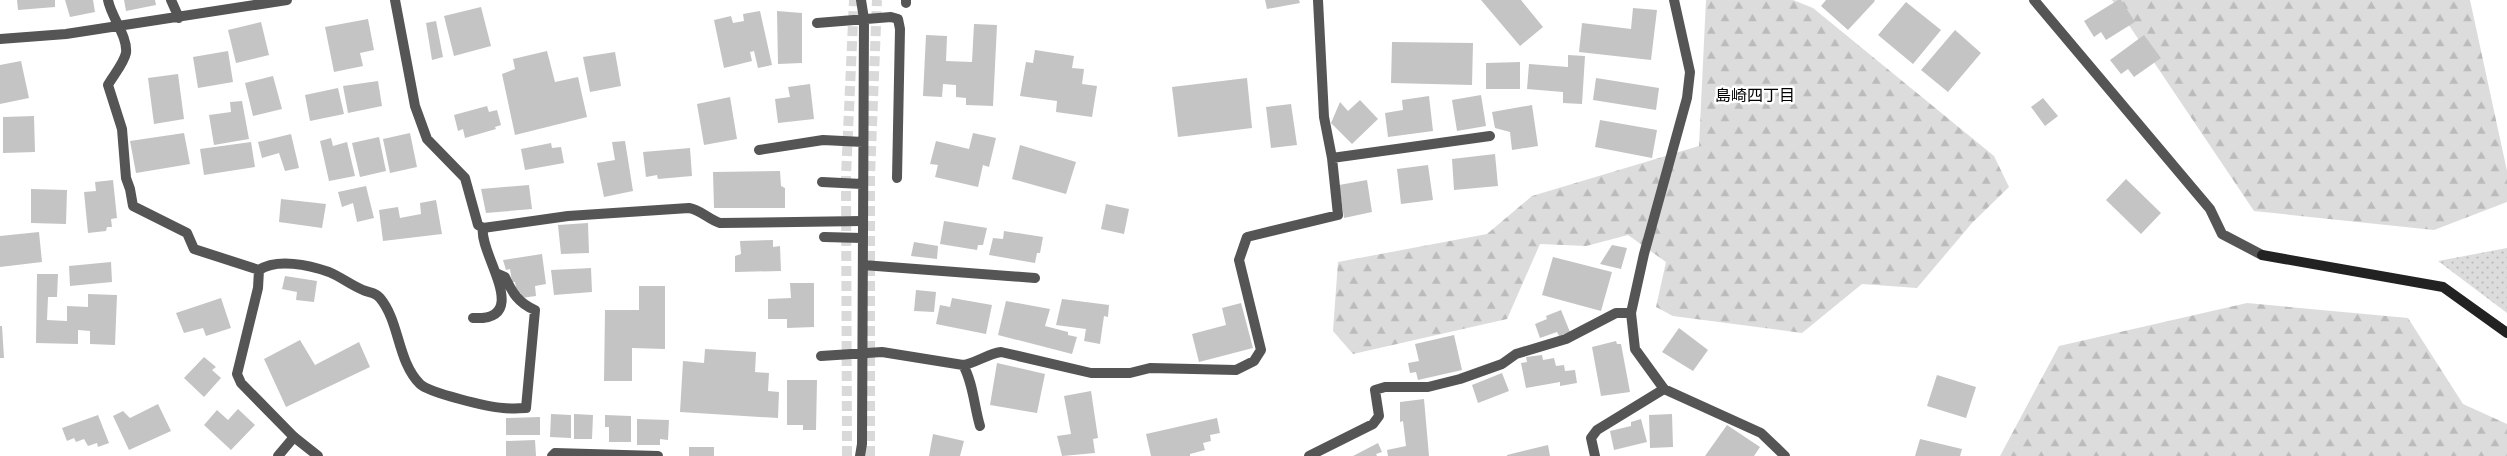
<svg xmlns="http://www.w3.org/2000/svg" width="2507" height="456" font-family="'PT Sans','Noto Sans JP',sans-serif">
	<style>
		.grass { fill: url(#grass-dots) }
		.forest { fill: url(#forest-firs) }
		.building { fill: #c4c4c4 }
		.lines { fill: none; stroke-linecap: round; stroke-linejoin: round }
		.secondary-tunnel { stroke: #d9d9d9; stroke-width: 10; stroke-dasharray: 10 5; stroke-linecap: butt }
		.lane { stroke: #555; stroke-width: 10 }
		.street { stroke: #555; stroke-width: 10 }
		.secondary { stroke: #222; stroke-width: 10 }
		.labels { text-anchor: middle; stroke-width: 5; stroke-linejoin: round; paint-order: stroke }
		.neighbourhood-label { font-size: 16px; fill: #000; stroke: #fff }
	</style>
	<defs>
		<pattern id="grass-dots" width="8" height="8" patternUnits="userSpaceOnUse" patternTransform="scale(1.25)"><rect width="8" height="8" fill="#dcdcdc"/><path d="M2 2h.1M6 6h.1" fill="none" stroke="#bbb" stroke-width="1.8" stroke-linecap="round"/></pattern>
		<pattern id="forest-firs" width="22" height="20" patternUnits="userSpaceOnUse" patternTransform="scale(1.25)"><rect width="22" height="20" fill="#dcdcdc"/><path d="M5 1l3.5 6h-7zM16 11l3.5 6h-7z" fill="#bbb"/></pattern>
	</defs>
	<rect width="100%" height="100%" fill="#fff"/>
	<path class="grass" d="M2507,248v65l-69,-52z"/>
	<path class="forest" d="M1706,0h87l20,8 181,148 15,31 -37,36 -55,65 -55,-4 -60,49 -129,-17 -17,-9 10,-45 -38,-27 -42,11 -46,-2 -33,75 -154,35 -20,-23 5,-69 149,-28 45,-38 167,-50z
		M2112,0h358l37,171v31l-73,28 -180,-19z
		M2247,303l161,15 55,86 44,20v32h-507l59,-110z"/>
	<path class="building" d="M17,0h38v7l-37,3z
		M65,0h28l2,12 -25,5z
		M124,0h31l1,5 -30,6z
		M1265,0h34l1,3 -33,6z
		M1481,0h40l22,27 -23,19z
		M1826,0h48l1,1 -27,29 -27,-24z
		M2118,0h3l14,22 -29,18 -5,-8 -7,5 -10,-16z
		M1906,2l35,28 -28,34 -35,-29z
		M481,7l10,39 -37,10 -10,-40z
		M1633,8l24,2 -6,50 -72,-8 3,-29 49,6z
		M760,11l12,54 -14,3 -4,-17 -4,1 2,9 -28,7 -10,-48 17,-4 2,7 11,-2 -1,-7z
		M777,11l25,2v50l-24,1z
		M368,19l6,31 -14,3 3,13 -29,6 -9,-45z
		M436,21l7,36 -11,3 -6,-37z
		M261,22l8,33 -33,8 -8,-33z
		M974,24l23,1 -4,81 -27,-1v-7l-10,-1v-12l-13,-1 -1,13 -19,-1 3,-61 21,1 -1,25 26,1z
		M1955,30l26,23 -33,39 -27,-22z
		M2144,35l17,23 -27,19 -6,-8 -7,5 -11,-14z
		M1392,42l81,1 -1,42 -81,-2z
		M1035,50l39,6 -2,12 12,1 -2,15 15,2 -5,31 -36,-5 1,-11 -37,-5 6,-34 7,1z
		M228,51l5,31 -35,6 -5,-31z
		M547,51l8,31 23,-5 9,40 -72,18 -13,-61 13,-5 -2,-10z
		M615,52l6,34 -31,6 -7,-35z
		M1568,55l17,1 -3,48 -19,-1v-11l-36,-3 2,-25 39,3z
		M21,61l8,37 -29,6v-39z
		M1520,62v27h-34v-26z
		M178,74l6,45 -30,5 -6,-46z
		M273,76l9,33 -29,7 -8,-33z
		M1247,78l5,50 -74,9 -6,-50z
		M1596,78l63,10 -3,22 -63,-10z
		M378,81l4,25 -34,7 -5,-27z
		M810,84l4,35 -36,4 -3,-24 15,-2 -2,-10z
		M338,88l6,26 -34,7 -5,-26z
		M1481,95l5,31 -29,5 -5,-31z
		M1429,96l4,35 -45,6 -3,-24 18,-3 -1,-10z
		M730,97l7,42 -33,6 -7,-41z
		M2043,98l15,18 -13,10 -14,-19z
		M1360,100l18,19 -26,25 -21,-21 9,-21 8,9z
		M242,101l7,38 -35,6 -5,-30 22,-3 -1,-10z
		M1291,104l6,41 -26,3 -5,-41z
		M1532,105l6,41 -26,4 -2,-18 -15,-4 -3,-16z
		M487,106l2,6 8,-2 4,15 -6,2 1,2 -31,9 -2,-9 -5,2 -4,-16z
		M34,116l1,36 -32,1v-36z
		M1600,120l57,10 -5,28 -57,-11z
		M184,133l6,31 -54,9 -6,-32z
		M410,133l7,34 -27,6 -7,-34z
		M973,133l23,5 -7,29 -6,-2 -5,22 -43,-10 3,-12 -8,-1 6,-23 33,8z
		M291,134l8,34 -14,3 -6,-18 -17,5 -4,-16z
		M379,137l7,34 -26,6 -8,-34z
		M331,138l2,8 14,-4 8,34 -26,5 -9,-40z
		M625,141l8,50 -29,6 -7,-34 18,-3 -3,-18z
		M251,142l4,25 -51,8 -4,-26z
		M551,143l1,5 9,-1 3,16 -39,7 -4,-21z
		M1020,145l56,17 -10,32 -54,-15z
		M690,148l2,28 -34,3 -1,-4 -11,2 -3,-25z
		M1495,154l3,32 -44,4 -2,-31z
		M1428,165l5,35 -32,4 -4,-35z
		M780,171l1,15 4,2v20h-71l-1,-36z
		M2126,179l35,34 -20,21 -35,-34z
		M113,180l4,38 -6,1 1,8h-5l-1,4 -18,2 -4,-41 12,-1 -1,-9z
		M1367,180l5,32 -28,6 -5,-33z
		M529,185l3,24 -46,4 -5,-24z
		M366,186l8,32 -17,4 -4,-19 -11,4 -4,-15z
		M31,189l36,1 -1,34 -35,-1z
		M281,199l45,5 -4,24 -43,-6z
		M436,200l6,34 -59,7 -4,-31 19,-3 2,11 21,-4 -1,-11z
		M1106,204l23,5 -5,25 -23,-5z
		M944,221l43,7 -4,17h-5l-1,5 -37,-6z
		M588,223l1,30 -28,1 -3,-29z
		M1004,231l39,6 -3,16h-3l-2,10 -46,-8 4,-17 10,1z
		M39,232l3,30 -42,5v-31z
		M773,240v7l7,-1 1,25 -46,1v-16l6,-2 -1,-13z
		M914,242l24,4 -1,13 -26,-3z
		M1612,245l15,3 -6,21 -21,-5z
		M542,254l4,30 -11,2 1,10 -15,2v-5l-4,1 -2,-12h-3l-2,-13 -4,1 -3,-10z
		M1553,257l59,15 -11,39 -59,-16z
		M111,262l1,20 -42,4 -1,-20z
		M591,268l1,24 -38,3 -3,-25z
		M37,274h21l-1,23h-9l-1,23 20,1v-15l21,1v-13l29,1 -2,50 -25,-1v-13l-12,-1v14l-42,-1z
		M285,276l32,5 -3,21 -18,-2 1,-8 -15,-3z
		M790,283h24v44l-27,1v-9h-19v-20l23,-1z
		M639,286h26v63l-33,-1v33h-28l1,-71h34z
		M916,290l20,2 -2,20 -20,-1z
		M221,298l10,30 -25,8 -3,-8 -19,5 -8,-20z
		M952,298l40,7 -6,29 -50,-10 4,-19 10,2z
		M1062,299l47,6 -1,12 -4,-1 -4,28 -16,-3 2,-12 -30,-4z
		M1006,301l44,8 -5,17 23,6v3l9,2 -5,17 -74,-19z
		M1241,303l12,45 -54,14 -7,-28 34,-9 -4,-17z
		M1561,310l9,22 -11,4 -2,-4 -17,6 -5,-14 12,-5 -1,-3z
		M0,326h2l2,32h-4z
		M1679,328l29,22 -15,21 -31,-19z
		M1454,335l8,35 -44,10 -2,-8 -6,1 -2,-10 11,-2 -4,-17z
		M300,340l15,25 44,-23 11,25 -84,40 -22,-48z
		M1616,341l1,3h4l9,48 -29,4 -9,-49z
		M705,349l51,3 -1,20 14,1 -1,18 11,1 -1,26 -98,-6 3,-51 21,2z
		M1542,355l1,5 11,-2 2,8 8,-1 1,6 10,-1 2,13 -17,3v-4l-34,6 -5,-25 6,-1 -1,-5z
		M204,357l12,10 -4,3 9,8 -17,19 -20,-19z
		M997,363l48,11 -8,39 -47,-8z
		M1502,373l7,18 -31,12 -6,-18z
		M1937,375l39,12 -10,31 -39,-12z
		M787,380h30l-1,50h-13v-5h-16z
		M1091,391l7,47 -5,1 2,14 -33,3 -5,-20 14,-2 -7,-38z
		M1424,399l5,57h-41l-1,-6 19,-4 -3,-25 -3,1v-20z
		M158,404l13,27 -42,19 -16,-34 10,-5 7,7z
		M238,409l17,16 -24,25 -27,-25 13,-15 11,10z
		M551,414l20,1v23l-21,-1z
		M574,414l19,1 -1,24h-18z
		M1672,414l1,33 -23,1 -1,-33z
		M98,415l11,28 -11,4 -1,-4 -9,3 -4,-7 -8,3 -2,-4 -7,3 -5,-13z
		M605,415l26,1v26h-22v-15h-4z
		M540,417v18h-34v-17z
		M1217,418l3,15 -10,2 1,6 -8,2 2,7 -15,4v2h-39l-5,-22z
		M637,419l32,1 -1,20 -8,-1v6h-23z
		M1641,419l6,23 -33,8 -4,-19 21,-5v-4z
		M1727,425l33,22 -6,9h-49z
		M933,434l31,7 -4,15h-31z
		M1920,439l42,10 -2,7h-45z
		M535,440l1,16h-30v-15z
		M1378,443l4,9 -6,2 1,2h-24z
		M1548,445l2,11h-43v-1z
		M689,447h25v9h-25z"/>
	<g class="lines">
		<path class="secondary-tunnel" d="M847,456l-1,-280 8,-176
			M870,456v-280l7,-176"/>
		<path class="lane" d="M483,228l85,-12 121,-8c12,2 19,11 31,15l142,-2
			M278,456l16,-19
			M552,456l3,-3 103,3
			M1595,456l-4,-18 6,-8 67,-41"/>
		<path class="street" d="M108,0c3,17 20,36 18,53 -2,10 -13,23 -18,32l14,44 4,49 4,11 3,17 54,27 7,16 65,21 -1,18 -21,86 4,9 53,54 24,19
			M171,0l8,18
			M395,0l20,106 12,33 38,39 13,47 5,3c-5,25 51,93 -10,90
			M1318,0l6,117 8,41 158,-22
			M1674,0l16,72 -3,26 -43,156 -13,59 4,36 29,40 97,44 24,23
			M2034,0l176,209 12,25 40,21
			M906,3v-3
			M817,23l74,-6 7,2 2,10 -3,149
			M0,39l66,-5 221,-34
			M759,150l64,-10 40,2
			M822,182l40,2
			M824,237l38,1
			M863,265l172,13
			M259,270c18,-12 50,-5 70,2 12,5 22,13 34,18 6,3 12,2 17,8 20,24 17,63 40,86 9,9 69,23 83,24 8,1 16,0 23,0l9,-98c-17,-7 -23,-18 -30,-33l-9,-4
			M821,356l61,-4 81,13c13,-2 24,-11 38,-13l90,21h39l20,-5 86,2 18,-9 7,-11 -22,-90 8,-23 91,-22 -6,-57
			M963,365c10,17 11,41 17,61
			M860,456l2,-12c2,-142 0,-283 2,-425l-3,-19
			M1309,456l64,-32 6,-8 -4,-26 10,-3h43l32,-8 42,-15 14,-10 50,-15 50,-26h15"/>
		<path class="secondary" d="M2262,255l181,32 64,46"/>
	</g>
	<g class="labels">
		<g class="neighbourhood-label">
			<text x="1755" y="101">島崎四丁目</text>
		</g>
	</g>
</svg>
